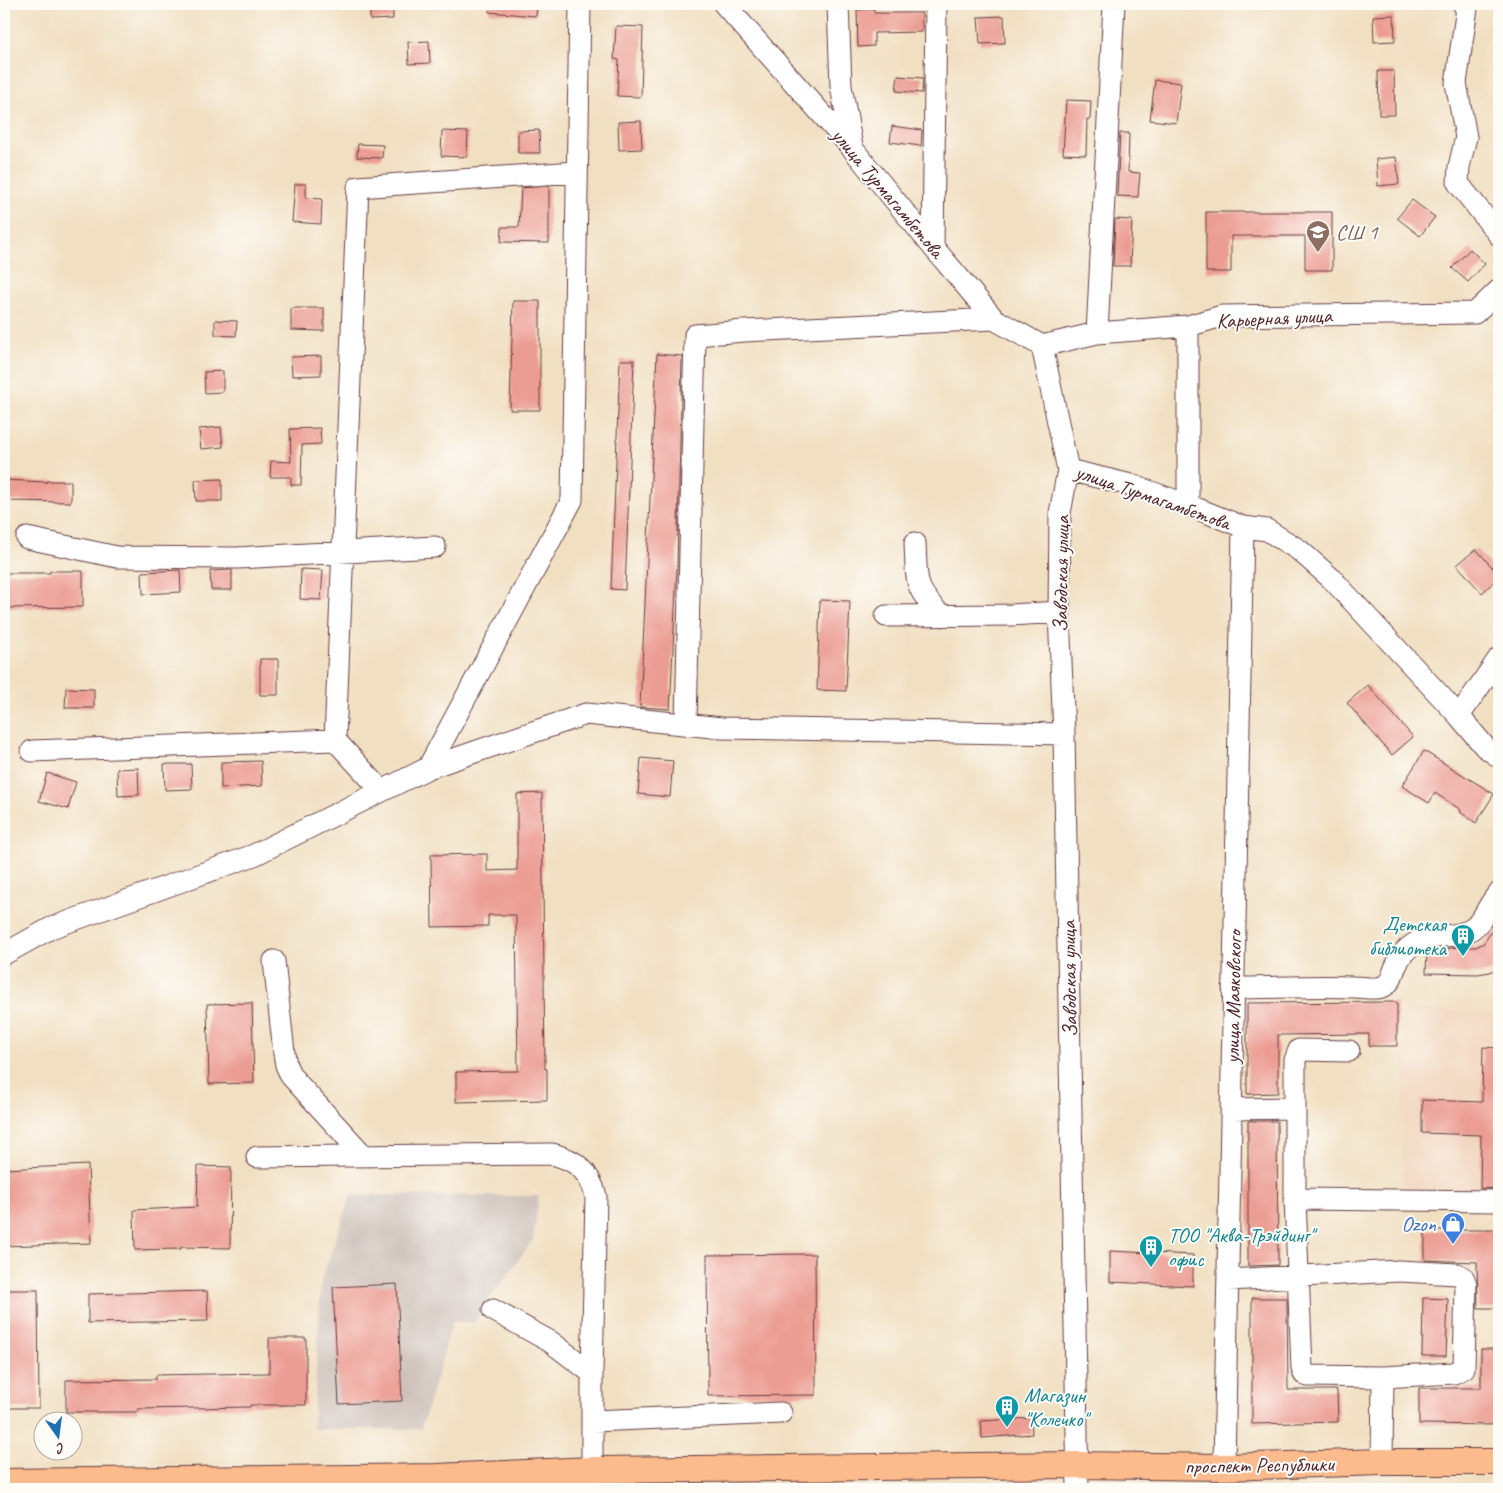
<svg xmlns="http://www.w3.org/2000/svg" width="1503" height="1493" font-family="Caveat,sans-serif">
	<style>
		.built { fill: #f1d5bd }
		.industrial { fill: #cec1ba }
		.building { fill: #ec9d93 }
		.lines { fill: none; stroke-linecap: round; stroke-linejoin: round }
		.minor-casing { stroke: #633c42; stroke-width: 23 }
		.major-casing { stroke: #633c42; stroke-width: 28 }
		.minor { stroke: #fff; stroke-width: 21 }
		.major { stroke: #fbbb8c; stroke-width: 26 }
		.labels { text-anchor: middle; stroke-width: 4; stroke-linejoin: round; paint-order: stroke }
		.street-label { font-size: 21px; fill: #4a1f2b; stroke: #fdfcf7 }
		.education-label { font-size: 21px; fill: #785e54; stroke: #fdfcf7; text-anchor: start }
		.culture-label { font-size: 21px; fill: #0d838f; stroke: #fdfcf7; text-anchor: start }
		.shop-label { font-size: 21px; fill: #366cbe; stroke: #fdfcf7; text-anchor: end }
	</style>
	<rect width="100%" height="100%" fill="#fdfcf7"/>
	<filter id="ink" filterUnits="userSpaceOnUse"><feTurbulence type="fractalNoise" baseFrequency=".02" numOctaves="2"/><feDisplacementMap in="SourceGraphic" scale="10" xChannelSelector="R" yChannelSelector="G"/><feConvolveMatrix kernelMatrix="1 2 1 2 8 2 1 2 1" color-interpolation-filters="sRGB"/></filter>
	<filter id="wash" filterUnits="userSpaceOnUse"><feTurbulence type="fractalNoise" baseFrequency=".0096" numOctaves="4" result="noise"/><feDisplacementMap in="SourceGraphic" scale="20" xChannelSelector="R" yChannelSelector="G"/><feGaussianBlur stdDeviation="1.12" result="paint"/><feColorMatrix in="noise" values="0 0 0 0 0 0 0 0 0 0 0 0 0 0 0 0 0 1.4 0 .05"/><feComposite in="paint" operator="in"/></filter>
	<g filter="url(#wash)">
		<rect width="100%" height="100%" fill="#f1dfc1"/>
		<path class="built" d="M1404,1008l95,6v180l-97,-2z"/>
		<path class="industrial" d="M351,1195l188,1 -6,44 -48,65 -10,18 -22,-2 -32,108h-108l8,-148z"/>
		<g id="blocks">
			<path class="building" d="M370,4h23v15l-23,1z
				M490,4h47l-1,12 -47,-4z
				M874,9v4h48v19l-48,1v13l-16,1 -1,-37z
				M1394,15l1,26 -21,1 -1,-26z
				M1004,16l1,27 -25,1 -2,-27z
				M616,26l27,1 -2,70 -24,-1 2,-36 -5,-1z
				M429,41l1,22 -21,1 -1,-22z
				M1378,71h16l1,44h-16z
				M898,76l25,2 -1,15 -26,-2z
				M1155,80l26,3 -5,40 -26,-3z
				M1066,100l25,1 -1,18h-3l-1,36 -23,-1z
				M641,121l1,28 -23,1 -1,-28z
				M892,126l30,4 -1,16 -31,-4z
				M539,130l1,23h-22v-22z
				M442,131l26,1 -1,25 -26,-1z
				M1120,133h9l-1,39 12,1 -2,24 -21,-1z
				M358,144l25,1 -1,13 -25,-1z
				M1396,157l3,27 -21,2 -2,-27z
				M295,184h11v14l16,1 -1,25 -29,-2z
				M549,186v57l-48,-1 1,-15h17l2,-39z
				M1412,200l23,17 -15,19 -23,-18z
				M1206,212h126v58h-27v-34h-74v36h-25z
				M1115,219l17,1 -2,46h-17z
				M1470,249l15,15 -17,18 -16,-14z
				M513,301h27v109h-30z
				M291,308h33v23l-33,-1z
				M215,320l22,1 -1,15 -21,-1z
				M657,354l25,2 -5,212 -7,141 -30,-2z
				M321,356v19l-29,1 -1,-19z
				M620,360h14l-9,230 -14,-1z
				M223,371v21l-18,1 -1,-21z
				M221,427l2,20 -22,2 -2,-20z
				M320,428l1,16 -19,1 -1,40h-10v-8h-21l1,-16 20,1 -1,-33z
				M222,479v22h-26l-1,-21z
				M4,480l43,2v-1h24v21l-67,-1z
				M1476,549l23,26v2l-17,16 -25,-28z
				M301,569l22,1 -2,30 -21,-1z
				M180,570l1,22 -38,2 -1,-22z
				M232,570v20h-21l-1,-19z
				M50,571h33v36l-76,1 -1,-35h44z
				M820,600l30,1 -4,90 -29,-1z
				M260,659h18v36h-18z
				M1368,685l45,52 -21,18 -45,-52z
				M66,688l28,1v19h-29z
				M1424,751l70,43 -18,29 -16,-11 1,-2 -26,-17 -6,10 -27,-17z
				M641,758l32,3 -3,36 -32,-3z
				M261,761l1,25 -41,2v-26z
				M164,764h27l1,25 -27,1z
				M138,768l1,27 -21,1 -1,-27z
				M47,773l29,9 -8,27 -29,-8z
				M542,793l3,276h2v31l-91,2v-30l62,-1 -2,-156h-28v11l-56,1 -1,-72 56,-1v17l30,-1v-76z
				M1499,920v47l-9,5 -12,2 -52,-1 1,-21 31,-5h18l8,-4z
				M1397,1002v44h-28v-12l-91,1v58l-31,1v-91z
				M252,1003l2,80 -45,1 -2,-80z
				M1483,1047l16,1v141l-19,-1 1,-53 -59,-2v-33l60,2z
				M1248,1121h29l1,144 -30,1z
				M88,1165l3,78 -87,3v-77z
				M198,1166l33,1 -1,81 -49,-1v2l-46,1 -1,-40 63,-3z
				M1425,1230h74v78h-21l-1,-46 -52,-2z
				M1110,1251l83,4v31l-83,-4z
				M815,1254l1,141 -108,1 -1,-141z
				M397,1284l5,117 -63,3 -6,-117z
				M5,1290h33l1,118h-34z
				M207,1291l1,30 -120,2v-29z
				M1252,1298h35l1,92h49l1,32 -86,2z
				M1423,1298l25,1 -2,57h-24z
				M269,1338h37v67h-56v2l-112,2v3h-72v-32l90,-1v-4l113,-2z
				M1481,1349h18v76l-80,-1v-36h62z
				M1031,1418l1,16 -50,4 -1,-17z"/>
		</g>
	</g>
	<g filter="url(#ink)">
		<use href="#blocks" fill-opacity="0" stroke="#633c42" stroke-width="1"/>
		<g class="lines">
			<g class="minor-casing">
				<path id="minor" d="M724,4l128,144 81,99 61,72 48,27 26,124 63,15 57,20 55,22 24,3 32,20 33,29 127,137 26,31 14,10
					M838,4l3,82 11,61
					M1463,4l4,4 -11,75 10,54 -7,30 -1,16 41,52
					M933,247l3,-243
					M1097,333l17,-329
					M1042,346l55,-13 91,-7
					M1068,470l-8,43 -1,99 5,122 14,755
					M1188,505v-179l34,-10 253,-3 24,-23
					M27,538l90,19 120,1 198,-11
					M915,543c2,38 -2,45 27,73
					M886,616l125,-1 48,-3
					M1459,716l40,-58
					M686,724l9,-389 49,-4 250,-12
					M32,751l303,-11
					M428,768l158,-54 136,14 342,6
					M382,791l-47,-51 23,-553 218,-15
					M4,954l47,-26 203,-73 174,-87 144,-268 8,-496
					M274,961l10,92 2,12 5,11 73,80
					M1233,988c40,0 81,-3 121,-1 10,0 26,4 33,-3 6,-5 6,-14 10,-20 3,-8 9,-15 17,-20 15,-11 43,-5 58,-15 13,-9 16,-26 27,-36
					M1349,1051l-50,-1 -4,10v139l204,2
					M1231,1109l63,-1
					M257,1157l295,-3c25,6 37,17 44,42l-4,177
					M1295,1199l7,169 2,6 4,2 75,1
					M1228,1280l171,-9 58,3 6,3 3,7 -2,84 -10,5 -71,4 -1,85
					M493,1310l58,32 41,31v97
					M593,1421l188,-8
					M1224,1467l19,-940"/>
			</g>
			<g class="major-casing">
				<path id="major" d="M4,1482l432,-5 156,-7 486,-5 146,2 158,-5h117"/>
			</g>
			<use href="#minor" class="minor"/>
			<use href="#major" class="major"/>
		</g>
	</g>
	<defs>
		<g id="school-pin" transform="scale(1.25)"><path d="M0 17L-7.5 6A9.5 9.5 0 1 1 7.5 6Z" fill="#8d6e63" stroke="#fdfcf7"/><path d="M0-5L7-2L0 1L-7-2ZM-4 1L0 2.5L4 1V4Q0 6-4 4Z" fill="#fff"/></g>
		<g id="building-pin" transform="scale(1.25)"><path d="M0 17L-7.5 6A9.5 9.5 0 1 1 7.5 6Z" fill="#0f9aa8" stroke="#fdfcf7"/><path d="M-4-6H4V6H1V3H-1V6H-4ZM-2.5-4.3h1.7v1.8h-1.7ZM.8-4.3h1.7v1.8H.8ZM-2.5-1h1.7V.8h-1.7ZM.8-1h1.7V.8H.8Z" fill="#fff"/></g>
		<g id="shop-pin" transform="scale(1.25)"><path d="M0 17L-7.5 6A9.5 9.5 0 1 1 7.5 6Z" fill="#3f7fe0" stroke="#fdfcf7"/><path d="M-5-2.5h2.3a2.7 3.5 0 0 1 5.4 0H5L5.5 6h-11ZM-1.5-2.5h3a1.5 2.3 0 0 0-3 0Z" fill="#fff"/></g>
	</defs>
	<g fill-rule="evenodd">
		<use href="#school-pin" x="1318" y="232"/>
		<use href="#building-pin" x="1463" y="936"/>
		<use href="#shop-pin" x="1453" y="1224"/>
		<use href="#building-pin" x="1151" y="1247"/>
		<use href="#building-pin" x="1007" y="1407"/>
	</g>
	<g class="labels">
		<g class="street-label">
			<text transform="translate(888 193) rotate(50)" y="7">улица Турмагамбетова</text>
			<text transform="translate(1274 318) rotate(-3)" y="7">Карьерная улица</text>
			<text transform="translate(1153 497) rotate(19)" y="7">улица Турмагамбетова</text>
			<text transform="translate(1061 574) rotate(-89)" y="7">Заводская улица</text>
			<text transform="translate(1069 979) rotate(-91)" y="7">Заводская улица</text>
			<text transform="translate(1233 997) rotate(-89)" y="7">улица Маяковского</text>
			<text transform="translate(1259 1465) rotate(-1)" y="7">проспект Республики</text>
		</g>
		<g class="education-label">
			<text x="1336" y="239">СШ 1</text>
		</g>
		<g class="culture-label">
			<text x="1446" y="931" text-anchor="end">Детская<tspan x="1446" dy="24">библиотека</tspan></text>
			<text x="1168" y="1242">ТОО "Аква-Трэйдинг"<tspan x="1168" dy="24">офис</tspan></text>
			<text x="1024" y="1402">Магазин<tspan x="1024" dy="24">"Колечко"</tspan></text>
		</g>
		<g class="shop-label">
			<text x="1436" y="1231">Ozon</text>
		</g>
	</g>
	<rect width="1503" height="1493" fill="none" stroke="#fdfcf7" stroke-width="20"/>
	<g transform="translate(58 1436) rotate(166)"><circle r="24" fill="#fdfcf7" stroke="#b5a4a5"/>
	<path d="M0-4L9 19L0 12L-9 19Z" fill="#1f6fb2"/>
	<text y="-8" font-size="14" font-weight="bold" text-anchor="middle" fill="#4a1f2b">С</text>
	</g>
</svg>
